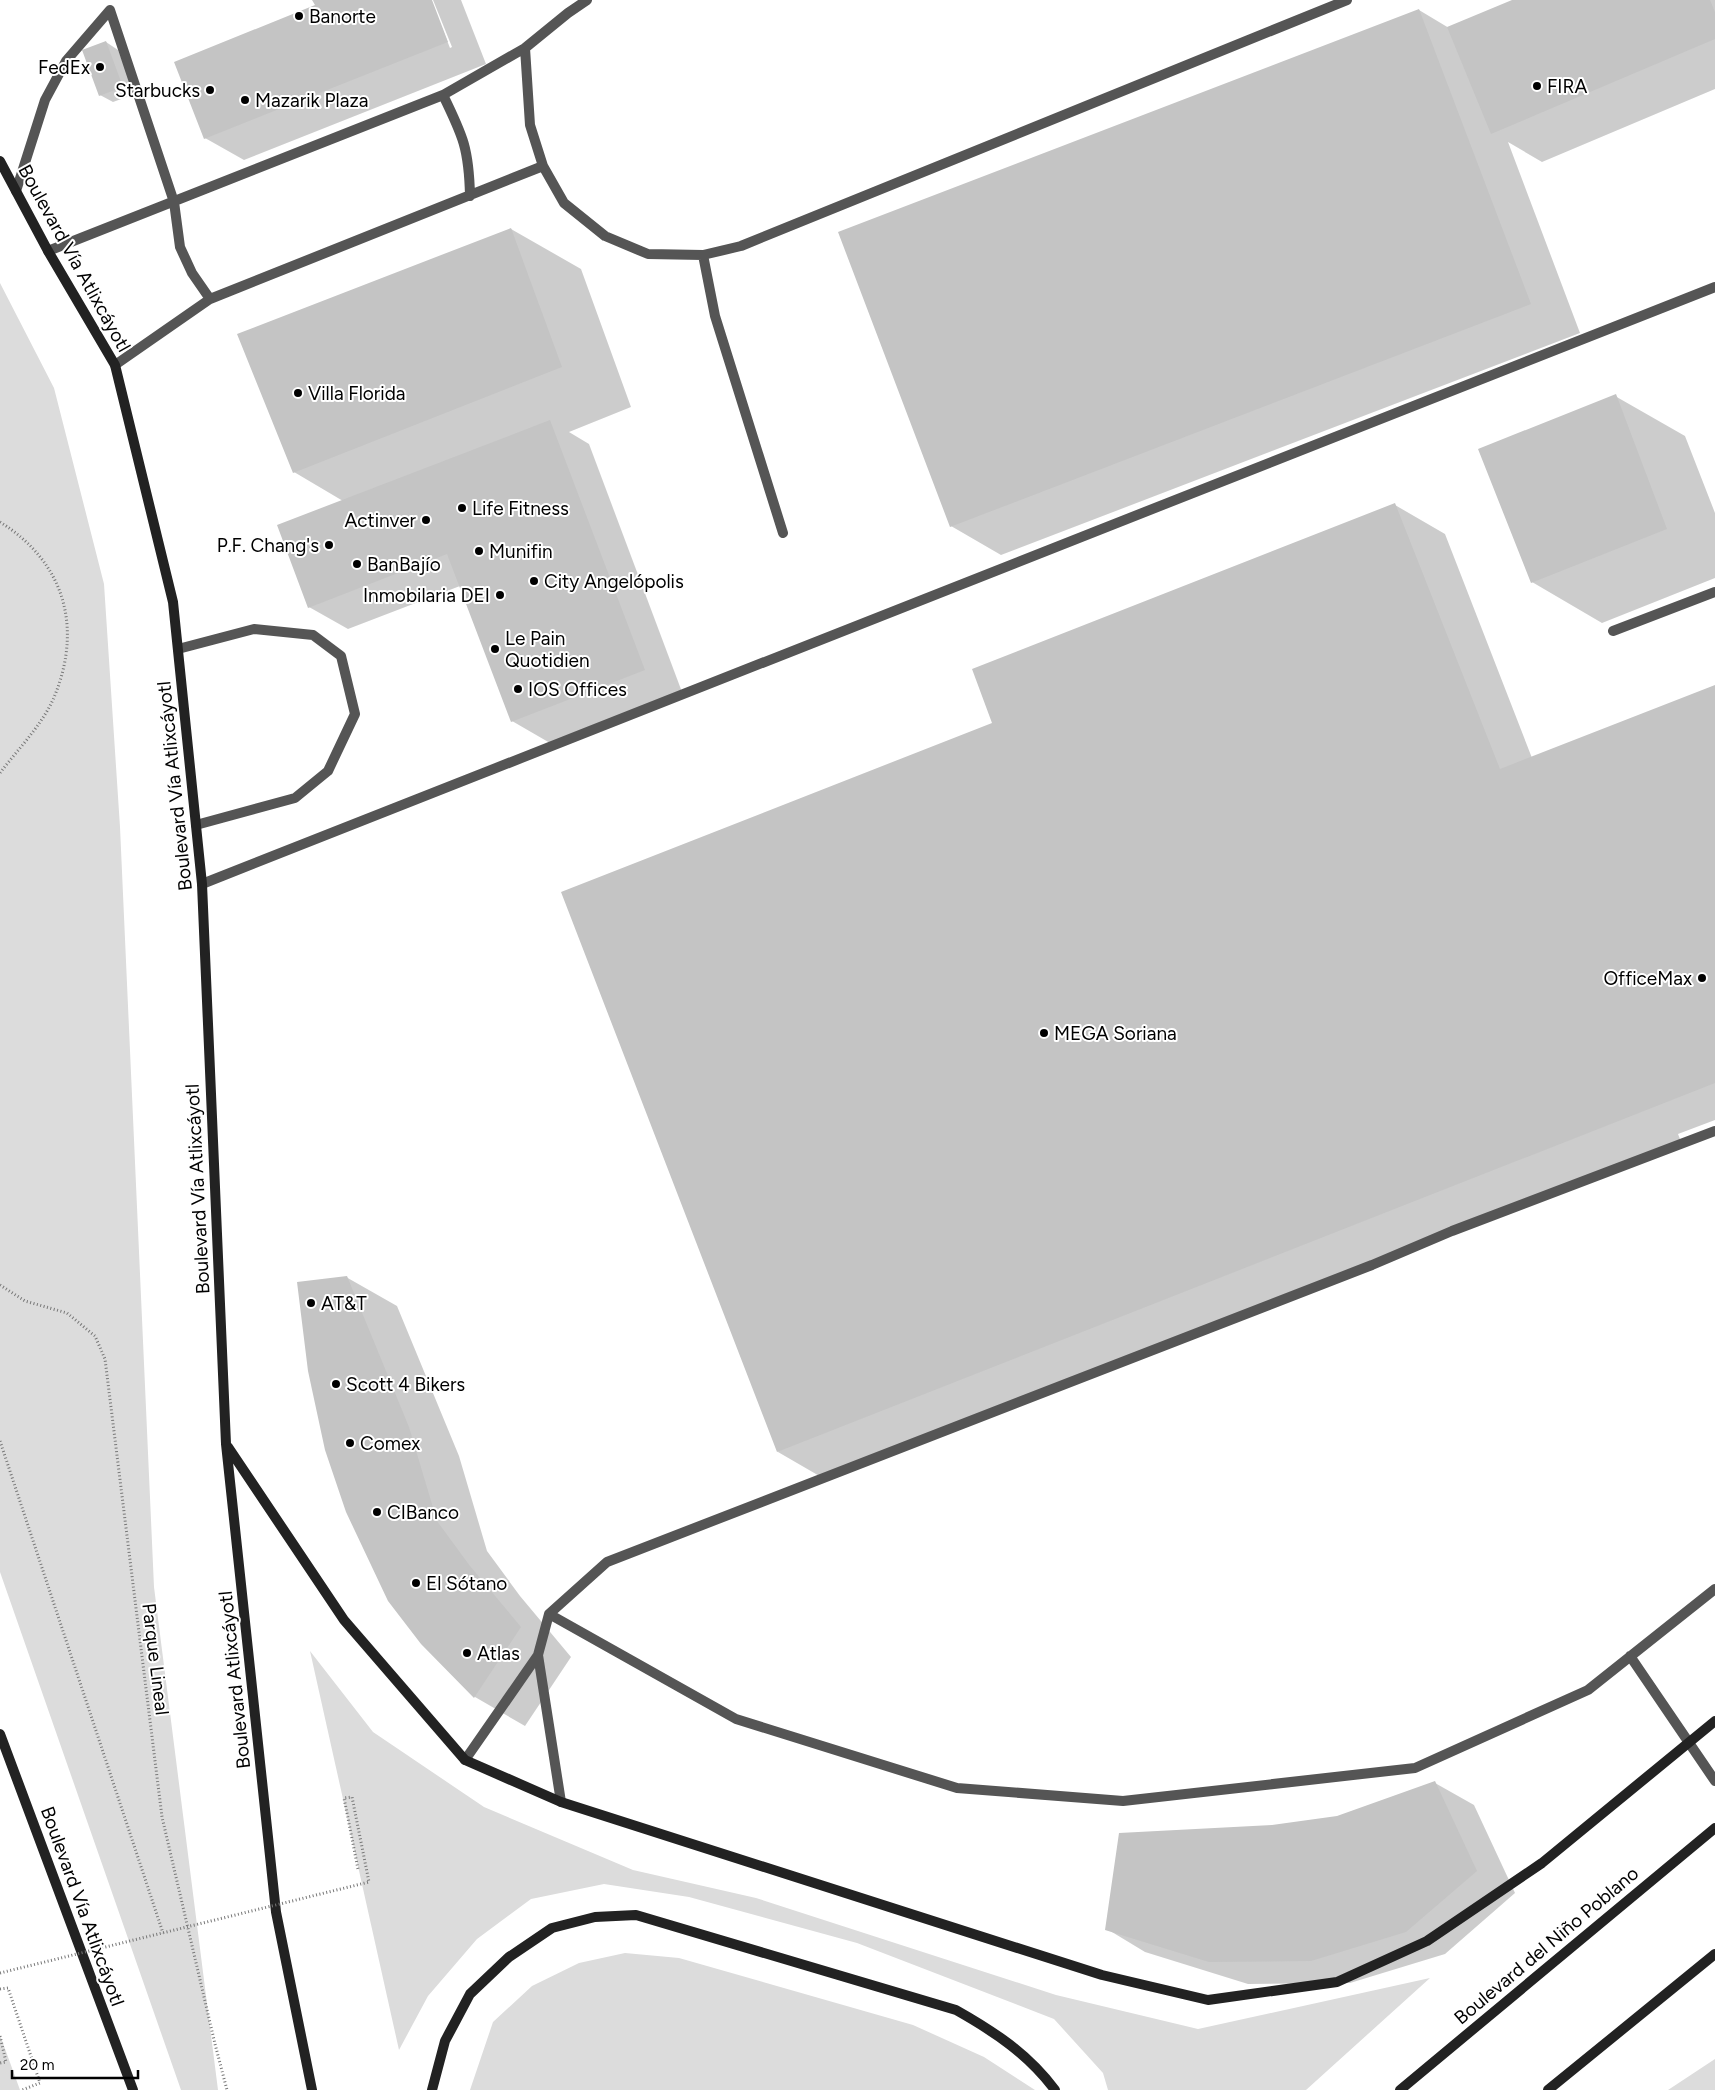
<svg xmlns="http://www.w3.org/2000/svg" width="1715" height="2090" font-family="Figtree,sans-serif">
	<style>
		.green { fill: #dcdcdc }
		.shadow { fill: #0003 }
		.building { fill: #c4c4c4 }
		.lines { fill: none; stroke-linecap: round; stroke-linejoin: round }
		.path { stroke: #777; stroke-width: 3; stroke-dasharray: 1 2.5; stroke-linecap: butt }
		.service { stroke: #555; stroke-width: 10 }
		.secondary { stroke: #222; stroke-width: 10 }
		.path-bridge { stroke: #777; stroke-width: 3; stroke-dasharray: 1 2.5; stroke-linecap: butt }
		.poi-dot { fill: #000; stroke: #fff; stroke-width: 2 }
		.labels { text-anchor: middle; stroke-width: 4; stroke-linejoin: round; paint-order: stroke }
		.poi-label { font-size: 19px; fill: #000; stroke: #fff; text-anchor: start }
		.street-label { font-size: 19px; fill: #000; stroke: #fff }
	</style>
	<rect width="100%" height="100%" fill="#fff"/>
	<path class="green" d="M0,283l54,105 50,196 16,243 34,760 64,503h-37l-181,-518z
		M310,1651l63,81 111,75 149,63 123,28 300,97 142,34 232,-51 -124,112h-198l-5,-17 -49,-54 -197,-76 -168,-46 -85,-13 -73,15 -54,40 -49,57 -29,54z
		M625,1953l54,5 234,67 71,32 51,33h-565l23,-68 39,-36 47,-23z
		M0,2035l20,55h-20z
		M1715,2059v31h-47z"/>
	<path class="shadow" d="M314,0h117l19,48 2,-1 -19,-47h28l25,64 -242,96 -39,-22 111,-132z
		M1515,0h200v89l-173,73 -34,-20 72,191 -579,222 -50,-29 468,-516 30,18z
		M106,42l12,8 17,44 -22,8 -13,-7z
		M511,229l70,40 50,138 -62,25 20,12 93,248 -132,51 -38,-22 -52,-135 -112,43 -39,-22 34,-106 -49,-29z
		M1615,396l70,40 30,77v65l-113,45 -70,-41z
		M1395,505l50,29 87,224 183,-72v434l-37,14 4,10 -854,337 -50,-29 216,-729z
		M346,1277l51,29 62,150 28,95 33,45 51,61 -46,69 -50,-29z
		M1435,1783l39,22 41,88 -70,61 -95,29 -102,1 -103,-32 -38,-23 165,-103 65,-9z"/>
	<path class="building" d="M312,0h120l16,42 -244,97 -30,-77 141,-57z
		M1512,0h198l5,12v27l-224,95 -44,-107z
		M1419,9l112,295 -581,223 -112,-295z
		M106,41l17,46 -24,9 -17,-46z
		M511,228l51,139 -269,106 -56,-139z
		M1616,394l51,135 -136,54 -53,-134z
		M550,420l95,250 -134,52 -64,-168 -139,54 -31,-83z
		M1395,503l105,266 215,-84v398l-938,369 -216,-560 431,-169 -20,-54z
		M347,1276l62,151 28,94 33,45 51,61 -47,71 -53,-54 -33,-43 -42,-89 -21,-62 -17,-79 -11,-89z
		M1435,1781l42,90 -71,61 -95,29 -102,1 -104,-32 14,-97 153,-8 65,-9z"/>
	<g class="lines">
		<path class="path" d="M0,522c63,39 83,103 55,173 -11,28 -37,54 -55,78
			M0,1285l25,16 42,12 28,23 10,23 57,458 53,227 12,46
			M0,1441l163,492
			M0,1989l8,-1 32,95 -18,7
			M0,2036l6,26 -6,1"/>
		<path class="service" d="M587,0l-19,13 -43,35 5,77 13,41 21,37 41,33 43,18 55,1 38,-9 606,-246
			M110,10l64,192 6,45 12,26 18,26
			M443,95c20,41 26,54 27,101
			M16,191l29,-91 21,-39 44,-51
			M48,251l395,-156 82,-47
			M703,255l12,61 68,217
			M115,365l95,-66 333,-133
			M1613,631l102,-39
			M178,649l76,-20 59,6 28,21 14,58 -27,57 -33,27 -99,27
			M202,884l1513,-597
			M549,1614l187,105 221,69 166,13 292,-33 173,-78 127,-101
			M1630,1656l85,125
			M465,1760l73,-105
			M561,1802l-23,-147 11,-41 58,-52 765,-297 80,-34 263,-100"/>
		<path class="secondary" d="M0,161l48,90 67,114 58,237 29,282 24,560 50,468 36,178
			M228,1447l116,173 121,140 96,42 541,173 106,25 129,-18 90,-41 115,-78 173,-142
			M0,1734l133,356
			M432,2090l13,-49 25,-47 39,-37 43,-29 43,-11 41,-2 320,95c39,22 72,44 99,80
			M1400,2090l315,-262
			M1548,2090l167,-136"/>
		<path class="path-bridge" d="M0,1973l369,-91 -17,-85 -8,1 14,71"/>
	</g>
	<g class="poi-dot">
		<circle cx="299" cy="16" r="5"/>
		<circle cx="100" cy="67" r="5"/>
		<circle cx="1537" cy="86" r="5"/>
		<circle cx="210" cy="90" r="5"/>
		<circle cx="245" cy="100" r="5"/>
		<circle cx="298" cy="393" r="5"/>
		<circle cx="462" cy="508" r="5"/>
		<circle cx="426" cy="520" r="5"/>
		<circle cx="329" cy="545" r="5"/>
		<circle cx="479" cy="551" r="5"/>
		<circle cx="357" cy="564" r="5"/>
		<circle cx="534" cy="581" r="5"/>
		<circle cx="500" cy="595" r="5"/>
		<circle cx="495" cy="649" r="5"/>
		<circle cx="518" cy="689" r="5"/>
		<circle cx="1702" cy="978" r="5"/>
		<circle cx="1044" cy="1033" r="5"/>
		<circle cx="311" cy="1303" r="5"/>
		<circle cx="336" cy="1384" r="5"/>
		<circle cx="350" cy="1443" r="5"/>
		<circle cx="377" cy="1512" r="5"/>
		<circle cx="416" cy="1583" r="5"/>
		<circle cx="467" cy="1653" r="5"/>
	</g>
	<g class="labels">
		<g class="poi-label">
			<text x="309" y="23">Banorte</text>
			<text x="90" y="74" text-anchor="end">FedEx</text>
			<text x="1547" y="93">FIRA</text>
			<text x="200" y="97" text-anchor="end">Starbucks</text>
			<text x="255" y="107">Mazarik Plaza</text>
			<text x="308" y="400">Villa Florida</text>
			<text x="472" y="515">Life Fitness</text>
			<text x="416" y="527" text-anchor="end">Actinver</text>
			<text x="319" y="552" text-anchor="end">P.F. Chang's</text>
			<text x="489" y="558">Munifin</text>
			<text x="367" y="571">BanBajío</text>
			<text x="544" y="588">City Angelópolis</text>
			<text x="490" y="602" text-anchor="end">Inmobilaria DEI</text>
			<text x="505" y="645">Le Pain<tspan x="505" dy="22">Quotidien</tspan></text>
			<text x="528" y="696">IOS Offices</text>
			<text x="1692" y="985" text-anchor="end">OfficeMax</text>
			<text x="1054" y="1040">MEGA Soriana</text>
			<text x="321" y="1310">AT&amp;T</text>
			<text x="346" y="1391">Scott 4 Bikers</text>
			<text x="360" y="1450">Comex</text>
			<text x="387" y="1519">CIBanco</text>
			<text x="426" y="1590">El Sótano</text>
			<text x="477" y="1660">Atlas</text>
		</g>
		<g class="street-label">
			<text transform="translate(75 258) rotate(61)" y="7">Boulevard Vía Atlixcáyotl</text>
			<text transform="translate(174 786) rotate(-96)" y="7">Boulevard Vía Atlixcáyotl</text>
			<text transform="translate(197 1189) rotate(-93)" y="7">Boulevard Vía Atlixcáyotl</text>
			<text transform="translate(156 1659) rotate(83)" y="7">Parque Lineal</text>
			<text transform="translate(234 1680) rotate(-96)" y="7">Boulevard Atlixcáyotl</text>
			<text transform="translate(83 1906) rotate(70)" y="7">Boulevard Vía Atlixcáyotl</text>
			<text transform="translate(1546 1945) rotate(-40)" y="7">Boulevard del Niño Poblano</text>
		</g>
	</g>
	<path d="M12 2070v8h126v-8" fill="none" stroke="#000000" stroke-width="2.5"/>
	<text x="20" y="2070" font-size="15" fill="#000000" stroke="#ffffff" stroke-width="4" paint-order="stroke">20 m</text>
</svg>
